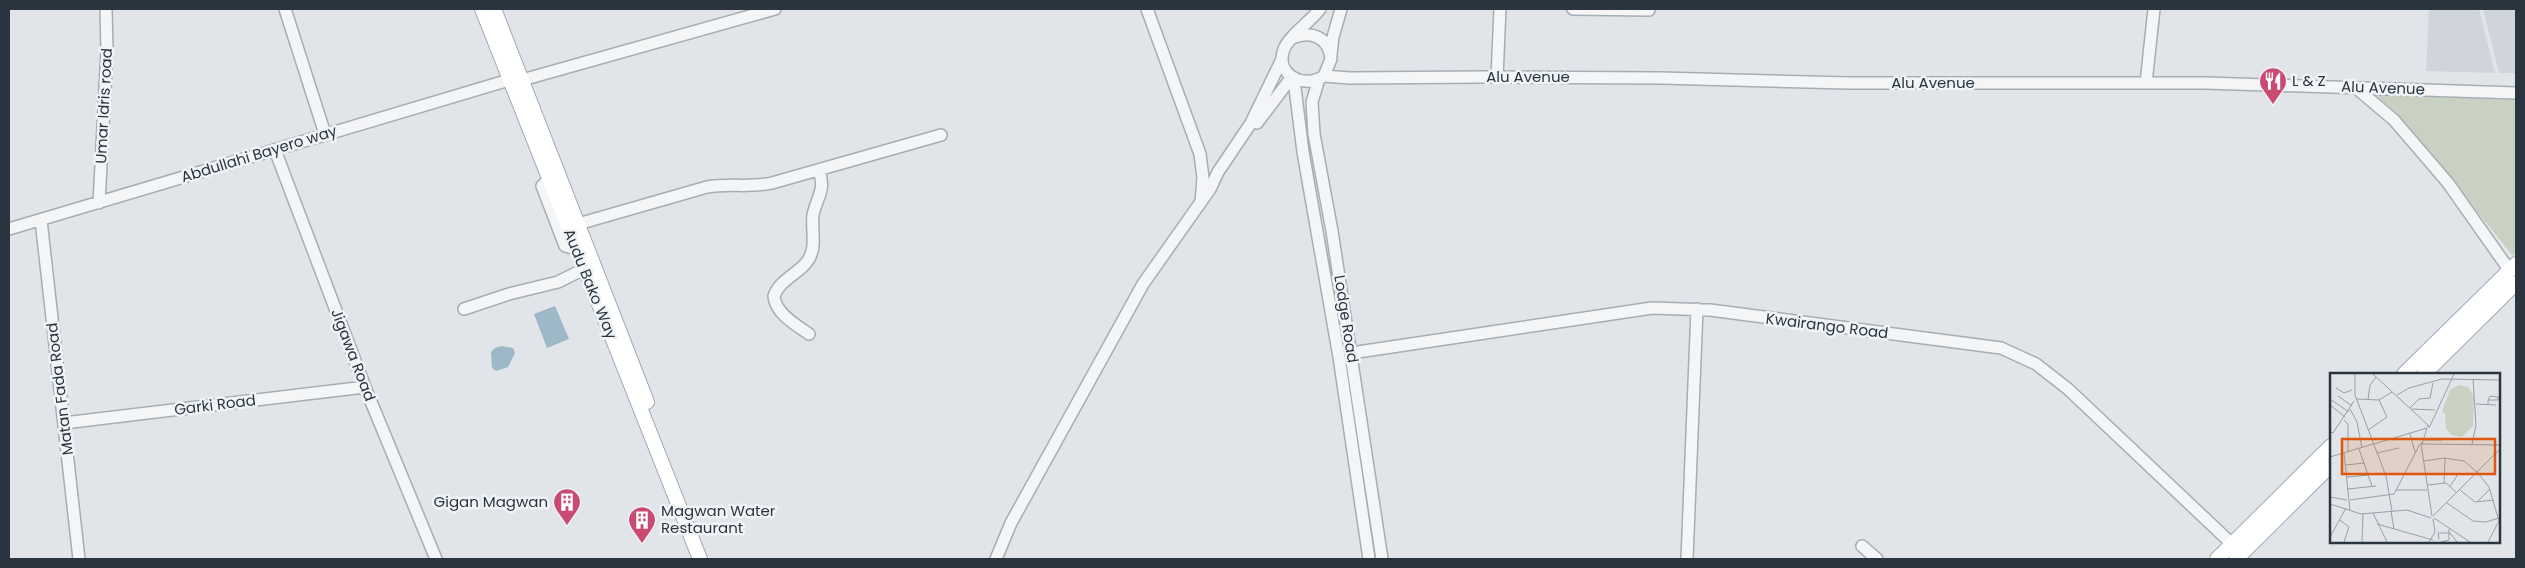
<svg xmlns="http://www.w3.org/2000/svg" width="2525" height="568" font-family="Poppins,sans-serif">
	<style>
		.built { fill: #cfd5db }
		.green { fill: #c9d2c2 }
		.water { fill: #9db8c7 }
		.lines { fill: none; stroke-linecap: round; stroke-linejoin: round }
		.minor-casing { stroke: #a6adb3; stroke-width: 14 }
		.major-casing { stroke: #a0abb4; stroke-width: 16 }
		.minor { stroke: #f3f5f7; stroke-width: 11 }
		.major { stroke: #fff; stroke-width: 14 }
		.labels { text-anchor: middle; stroke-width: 5; stroke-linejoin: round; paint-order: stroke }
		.street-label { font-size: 15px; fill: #2a3540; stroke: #f0f4f6 }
		.poi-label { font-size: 15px; fill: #2a3540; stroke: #f0f4f6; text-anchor: start }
		.inset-road { fill: none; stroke: #989fa5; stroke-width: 1 }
		.view { fill: #de570f; fill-opacity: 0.15; stroke: #de570f; stroke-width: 2.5 }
		.inset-edge { fill: none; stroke: #2a3540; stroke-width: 2.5 }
	</style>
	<rect width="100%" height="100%" fill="#e1e5e9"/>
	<path class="built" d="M2429,9h50l16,64 -69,-2z
		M2483,9h33v64h-17z"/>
	<path class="green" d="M2376,95l140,5v152l-3,4 -112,-138z"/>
	<path class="water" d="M555,306l14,33 -22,9 -13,-34z
		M502,346l11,2 2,5 -7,14 -12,4 -4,-3 -1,-16 4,-4z"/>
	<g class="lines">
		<g class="minor-casing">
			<path id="minor" d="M285,9l40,125
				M1147,9l53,145 3,24 -2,24
				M1573,9l76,1
				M1292,38c19,-8 37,-1 39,21l-7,17c-20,14 -50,-2 -40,-27 5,-13 27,-28 36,-40
				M1331,54l2,-17 8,-28
				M1324,76l26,2 132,-1 179,1 187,5h358l310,10
				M1497,77l3,-68
				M1319,79l-7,23 2,32 18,97 50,328
				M522,80l253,-71
				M1294,80l9,72 36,205 30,202
				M2146,83l8,-74
				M2355,87l39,33 54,63 62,88
				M1257,123l34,-45
				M275,150l90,237 71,172
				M548,180l-6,6 23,60 11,3
				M99,203l8,-152 -1,-42
				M41,220l38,339
				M578,224l129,-37c22,-4 43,1 65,-4l169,-48
				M9,229l500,-149
				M464,309l45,-15 49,-12 26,-13
				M809,334c-13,-9 -34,-21 -35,-38 5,-15 23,-22 32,-33 12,-14 5,-32 7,-48 4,-19 13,-24 6,-45
				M1351,353l301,-45 58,2 291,38 35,16 32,25 164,155
				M64,423l301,-36
				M1862,546l15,13
				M996,559l15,-36 132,-239 67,-95 8,-17 33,-49 31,-64
				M1687,559l10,-250"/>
		</g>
		<g class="major-casing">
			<path id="major" d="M482,9l218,550
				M494,9l153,393
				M2404,374l112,-110
				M2424,374l92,-91
				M2217,559l114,-113
				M2236,559l95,-94"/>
		</g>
		<use href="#minor" class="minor"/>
		<use href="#major" class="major"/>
	</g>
	<defs>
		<g id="restaurant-pin" transform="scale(1.4375)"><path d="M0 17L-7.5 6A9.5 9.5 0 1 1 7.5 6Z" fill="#c94b71" stroke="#f0f4f6"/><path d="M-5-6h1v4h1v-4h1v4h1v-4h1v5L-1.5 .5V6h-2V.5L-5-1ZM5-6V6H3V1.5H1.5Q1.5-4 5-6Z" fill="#fff"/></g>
		<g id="building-pin" transform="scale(1.4375)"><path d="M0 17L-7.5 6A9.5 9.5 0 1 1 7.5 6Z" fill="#c94b71" stroke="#f0f4f6"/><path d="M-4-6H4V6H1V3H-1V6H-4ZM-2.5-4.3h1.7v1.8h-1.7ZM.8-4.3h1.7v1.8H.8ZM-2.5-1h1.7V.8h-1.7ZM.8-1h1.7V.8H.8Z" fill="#fff"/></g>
	</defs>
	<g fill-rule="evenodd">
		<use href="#restaurant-pin" x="2273" y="81"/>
		<use href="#building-pin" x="567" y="502"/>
		<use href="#building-pin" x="642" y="520"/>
	</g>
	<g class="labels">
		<g class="street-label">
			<text x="1528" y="82">Alu Avenue</text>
			<text x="1933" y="88">Alu Avenue</text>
			<text transform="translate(2383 88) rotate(2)" y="5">Alu Avenue</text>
			<text transform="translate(104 106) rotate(-87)" y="5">Umar Idris road</text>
			<text transform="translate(259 154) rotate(-17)" y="5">Abdullahi Bayero way</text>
			<text transform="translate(590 284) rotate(68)" y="5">Audu Bako Way</text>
			<text transform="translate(1346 319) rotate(81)" y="5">Lodge Road</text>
			<text transform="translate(1827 326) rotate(7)" y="5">Kwairango Road</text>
			<text transform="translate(353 355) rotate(69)" y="5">Jigawa Road</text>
			<text transform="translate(60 389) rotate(-97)" y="5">Matan Fada Road</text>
			<text transform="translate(215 405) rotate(-7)" y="5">Garki Road</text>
		</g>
		<g class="poi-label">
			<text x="2292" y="86">L &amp; Z</text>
			<text x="548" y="507" text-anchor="end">Gigan Magwan</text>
			<text x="661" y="516">Magwan Water<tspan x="661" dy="17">Restaurant</tspan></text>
		</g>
	</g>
	<g transform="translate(2330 373)">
		<rect width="170" height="170" fill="#e1e5e9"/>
		<path d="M129,12l9,2 6,10 -1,29 -11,11 -10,-2 -6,-6 -1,-15 -3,-3 8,-21z" fill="#c9d2c2"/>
		<path class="inset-road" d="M25,1v21l31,81 6,35M43,1l57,53 -3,-1M6,15l8,5 8,-3M67,22l12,-7 33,-9 58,1M8,23l14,10M0,26l19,13M27,26l22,1 8,17 -19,13M38,27l2,-15 6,-8M49,27l13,-8M146,31l20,1M158,31v-3l2,-5 8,1v3h-9M0,32l15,12M80,35l9,-9 11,-1 3,-15M20,36l7,13 5,26M82,36l23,1M14,47l4,4v28M100,53l24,-52M0,59l3,1 21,-32M80,61l5,18M94,67h18M91,69l1,2 5,-16M44,71l53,-16M91,71l11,72M92,71l78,1M142,71l4,-19 -3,-46M29,76l13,37M14,80l6,58M47,80l22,-5M0,84l43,-13M94,88l20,-3 20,3 14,12M16,92l18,-2M148,100l11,14 10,34 -11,21M17,104l22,-2M114,110l1,-25M98,112l18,-2 11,10M120,113l7,-10 -2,-3M18,116l28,-3M66,117h31M130,117l15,12 19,-2M0,124l17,3M20,127l44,-6 26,-50M147,129l13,-13M117,130l26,18 13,1 13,-4M0,131l31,10 46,-4 24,8M61,138l3,18M43,140l14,29M103,143l67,-67M104,145l36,24M10,147l9,7 -5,15M47,151l56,16M0,164l16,-29M109,166l-1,-6h12l7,9M32,169l1,-28M99,169l6,-10 -2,-13M111,169l8,-2v-11"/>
		<path class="view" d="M12,66h153v35h-153z"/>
		<rect width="170" height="170" class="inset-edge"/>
	</g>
	<rect width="2525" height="568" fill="none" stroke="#2a3540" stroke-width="20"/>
</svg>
